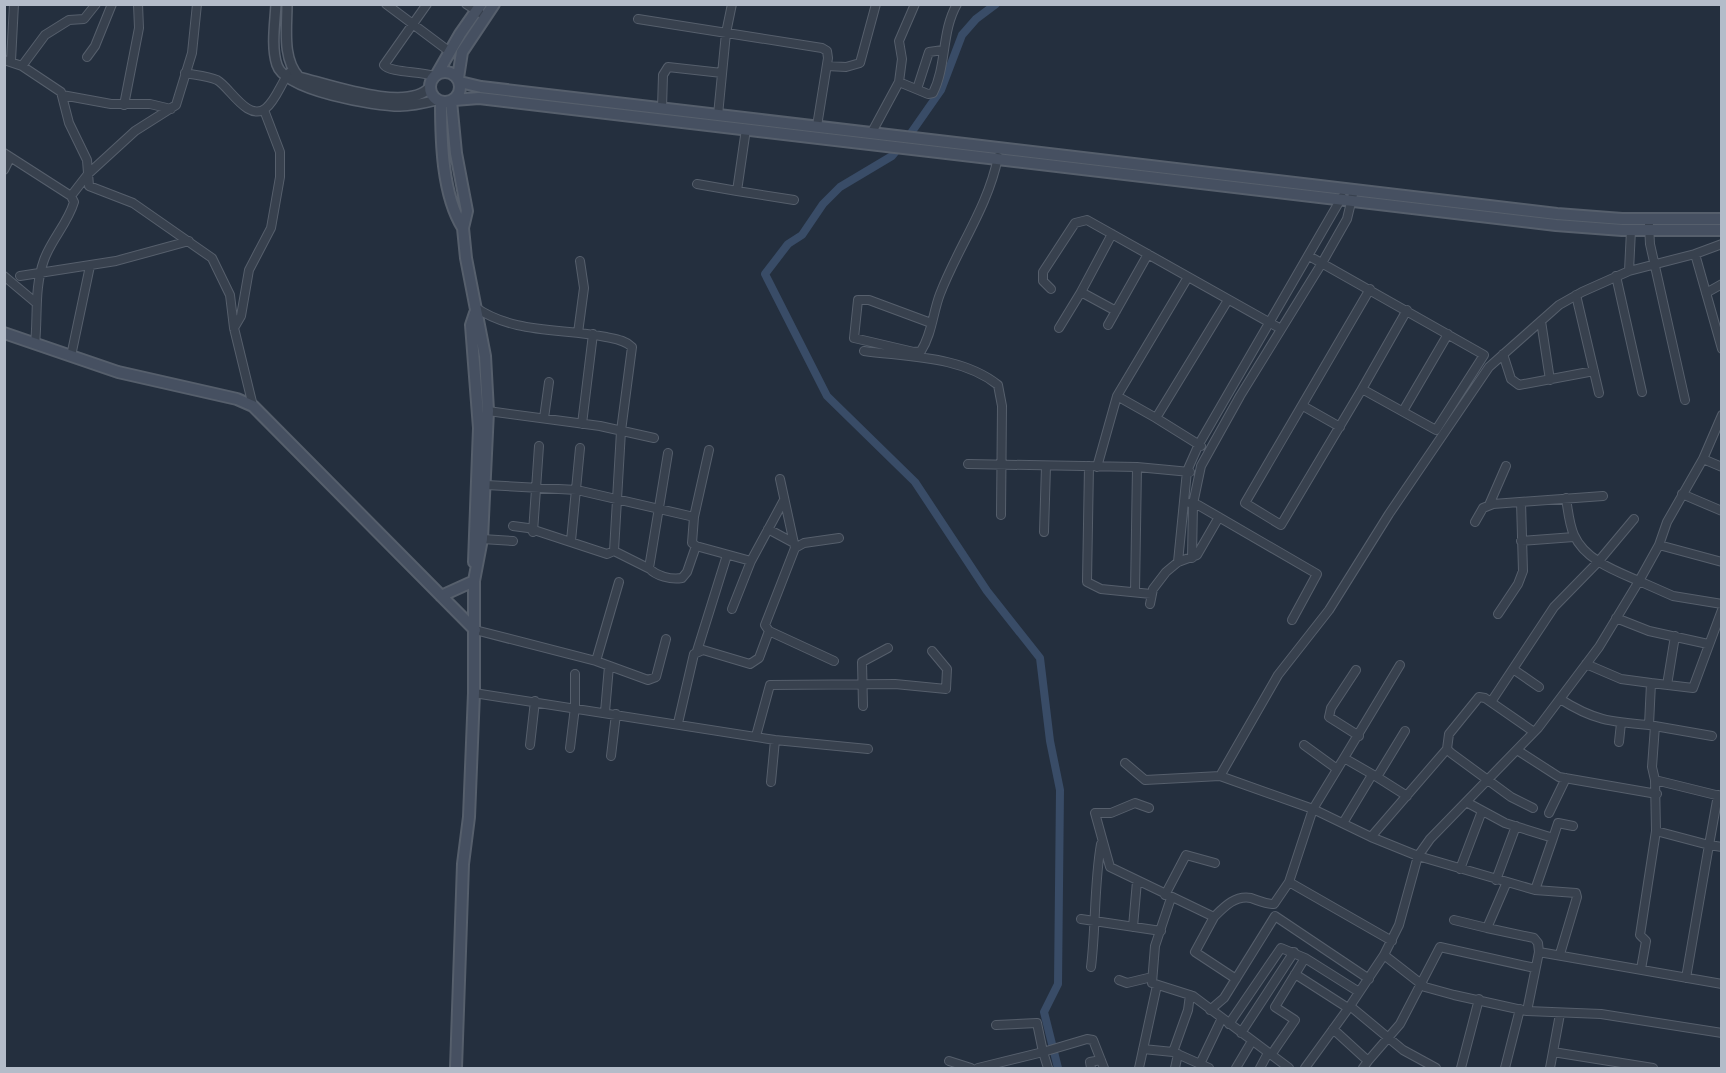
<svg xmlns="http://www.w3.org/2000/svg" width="1726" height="1073" font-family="Montserrat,sans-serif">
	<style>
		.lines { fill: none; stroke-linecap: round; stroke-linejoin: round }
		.canal { stroke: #394c67; stroke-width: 8 }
		.minor-casing { stroke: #565f6c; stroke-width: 10 }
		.tertiary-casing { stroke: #565f6c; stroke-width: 12 }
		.secondary-casing { stroke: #565f6c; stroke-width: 14 }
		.minor { stroke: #38414e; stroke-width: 8 }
		.tertiary { stroke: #38414e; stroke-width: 9 }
		.secondary { stroke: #465061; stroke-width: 10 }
	</style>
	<rect width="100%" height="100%" fill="#242f3e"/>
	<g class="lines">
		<!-- canal -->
		<path class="canal" d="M911,133L941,90L962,35L976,19L996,4
			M897,150L892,156L840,187L823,204L802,235L788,244L765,274L827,396L915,482L987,591L1040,658L1050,741L1060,790L1058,984L1044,1012L1058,1068"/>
		<defs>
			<path id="minor" d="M386,4L450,52
				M427,4L384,65C390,73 421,71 434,76
				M466,4L480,13
				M638,19L822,48L827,51L828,58L817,126
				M87,57L95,46L112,4
				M4,60L22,66L61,92L69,123L87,160L89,186L133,203L212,258L230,295L234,328L253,406
				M11,61L14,4
				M22,66L45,35L69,20L84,19L96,4
				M827,66L846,67L860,63L876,4
				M185,73C195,75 208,76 217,80C229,86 248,123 266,108C276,100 281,83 289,73
				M899,82L928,94L933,93C947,65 941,32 957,4
				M917,89L929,52L943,50
				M62,95L111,104H150L171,109
				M124,105L139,28L138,4
				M662,108L663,75L668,67L722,73
				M718,115L726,33L732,4
				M746,129L737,191L794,200
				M872,132L899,82L902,59L899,41L915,4
				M4,153L71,196L74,202C68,223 51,240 44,260C34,288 38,316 35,344
				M4,170L10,158
				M697,184L737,191
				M71,196L88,174L135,131L176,105L192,53L197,4
				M1649,225L1650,244L1685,400
				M1112,234L1081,292L1116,311
				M1695,254L1722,244
				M1309,256L1484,355L1436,430L1362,389L1407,310
				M1629,271L1695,254L1722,349
				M4,276L35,302
				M20,276L116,261L189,241
				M1616,276L1642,392
				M1051,289L1043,281V272L1075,223L1087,220L1281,329
				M1706,293L1722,284
				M1576,295L1599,393
				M475,307C513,334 562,328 606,337C615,339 625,340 632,347L621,431L614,551
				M1541,321L1550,380
				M931,323L869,300H858L854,338L914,352L921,351C932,334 933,312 940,294C958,247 988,207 998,157
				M1108,325L1148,254
				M234,328L241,316L249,270L271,228L280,177V152L264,110
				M1059,328L1081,292
				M578,333L584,288L580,261
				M864,351C908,357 962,356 998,385L1002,406L1001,515
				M1503,354L1511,379L1519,385L1594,371
				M71,356L90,266
				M1362,389L1281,525L1245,503L1370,289
				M1117,396L1188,277
				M1303,406L1340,427
				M488,411L600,426L654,438
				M1403,411L1448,334
				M544,418L549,382
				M582,424L593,334
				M1201,446L1156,418L1228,300
				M668,453L649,568C656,576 671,580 682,578L687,572L696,546
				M1703,459L1722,415
				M968,464L1137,467L1190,472
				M1089,466L1087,582L1101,589L1151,594
				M1097,467L1117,396L1156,418
				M1722,467L1703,459L1667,522L1659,545L1639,581L1673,596L1722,604
				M780,479L795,548
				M486,485L577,490L694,517L692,543L696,546L751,561L732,609
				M1682,494L1722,511
				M1190,503L1198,505L1317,574L1292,620
				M1489,505L1506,466
				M694,517L709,450
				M1475,522L1483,508L1493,504L1603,496
				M513,526L528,528L607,554L614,551L650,569
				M768,529L794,543
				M533,532L539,446
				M1044,532L1046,466
				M482,539L513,541
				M571,541L580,448
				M1521,541L1574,537
				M1659,545L1722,562
				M1192,558L1193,504L1201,466L1240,396L1322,263L1347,219L1354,190
				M751,561L784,500
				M1178,562L1187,471L1199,444L1342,197
				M1135,592L1137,467
				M1150,604L1153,589L1166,572L1178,562L1197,555L1219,517
				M1498,614L1518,584L1523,571L1521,502
				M1616,618L1649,631L1708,644
				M475,630L596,661L648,680L656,677L666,639
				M697,651L727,555
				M596,661L619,582
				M834,661L769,631L765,625L795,548L804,543L839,538
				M1586,664L1621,679L1651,683
				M1513,669L1539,687
				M1356,670L1331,708L1329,717L1359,736
				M1667,685L1675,636
				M474,693L775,740L868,749
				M1560,699C1593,720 1610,722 1649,725
				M1491,702L1554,607L1598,562L1634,519
				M863,706L862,662L888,648
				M605,712L609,666
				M678,723L694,654L703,650L750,664L759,658L769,631
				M1405,731L1377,777L1407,796
				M756,736L770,685L895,684L946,689L947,669L932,651
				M1712,736L1649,725L1651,683L1693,688L1722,610
				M1619,742L1621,723
				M530,745L535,701
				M1304,745L1337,769
				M570,748L575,707V674
				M1517,750L1559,777L1657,794
				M611,756L616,714
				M1344,758L1313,809L1371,837
				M1125,763L1145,780L1220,776L1313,809L1289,882L1274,904C1265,904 1260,901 1251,898C1235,895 1224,907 1214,917
				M1220,776L1278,675L1329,610L1389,514L1489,367L1559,305L1582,292L1629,271L1631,230
				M1377,777L1344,758L1400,665
				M1655,780L1652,767L1655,726
				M771,782L775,740
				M1468,803L1505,823L1553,838L1535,890L1418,856L1430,839L1538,728L1599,647L1639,581C1616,571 1585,560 1574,535C1569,524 1568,510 1566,498
				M1149,808L1135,803L1111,813H1095L1110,867L1214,917L1195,952L1236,979
				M1533,808L1511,797L1451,753L1447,749L1449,734L1479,697L1485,698L1534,732
				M1549,813L1566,778
				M1343,823L1372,775
				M1656,831L1655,780L1720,796
				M1553,838L1558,823L1573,826
				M1460,869L1482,811
				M1496,880L1516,826
				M1289,882L1392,941
				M1506,884L1487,928L1534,938L1538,943L1539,952
				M1535,890L1576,893L1577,897L1560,954
				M1165,895L1186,855L1215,863
				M1171,898L1155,946L1152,983L1193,996L1289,1068
				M1081,919L1161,931
				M1454,920L1487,928
				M1133,927L1137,881
				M1384,955L1399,925L1418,856L1371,837L1447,749
				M1091,967C1096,926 1094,884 1101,844
				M1641,969L1646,941L1640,935L1656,831L1709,845L1718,795
				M1295,974L1348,1008
				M1686,978L1709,845L1722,847
				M1119,980L1127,983L1152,977
				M1210,1010L1224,998L1275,916L1369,979
				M1527,1011L1539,952L1722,984
				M1229,1024L1281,948L1305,958L1359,992
				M996,1025L1037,1023L1043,1052L1087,1039L1093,1040L1104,1068
				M1333,1029L1368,1061L1400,1024L1440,947L1535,968
				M1241,1033L1294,952
				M1143,1049L1173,1052L1209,1068
				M1173,1052L1188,1010L1190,995
				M1553,1052L1653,1068
				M1271,1055L1295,1020L1275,1007L1305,958
				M949,1061L971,1068
				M1200,1064L1222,1018
				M978,1068L1043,1052L1048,1068
				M1091,1068L1090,1062L1101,1060
				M1139,1068L1157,985
				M1175,1068L1178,1054
				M1236,1068L1252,1041
				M1260,1068L1268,1053
				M1305,1068L1350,1006
				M1363,1068L1368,1061
				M1436,1068L1403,1050L1350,1006L1384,955L1425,987L1454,995L1527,1011L1601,1014L1722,1033
				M1461,1068L1479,999
				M1505,1068L1520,1009
				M1550,1068L1560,1014"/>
			<path id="tertiary" d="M276,4C275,23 271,47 277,65C285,91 375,106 400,106C413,106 425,103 437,100
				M287,4C287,28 282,59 299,77C328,84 408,113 430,87"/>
			<path id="secondary" d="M430 87a15 15 0 1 1 30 0a15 15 0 1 1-30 0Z
				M437,74L460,34L481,4
				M458,78L462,52L494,4
				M460,82L481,87L1557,214L1622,219H1722
				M454,100L479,98L1556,225L1622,230H1722
				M451,101L456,153L467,211L463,228L466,258L485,356L488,411L482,539L474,581V693L469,817L463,864L456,1068
				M441,102C441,140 442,195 463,228
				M4,333L118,372L237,399L253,406L475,630
				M474,562L479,428L471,325L475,313
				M441,596L474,581"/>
		</defs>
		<!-- minor casing -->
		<use href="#minor" class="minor-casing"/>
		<!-- tertiary casing -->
		<use href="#tertiary" class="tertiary-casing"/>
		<!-- secondary casing -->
		<use href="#secondary" class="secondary-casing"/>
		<!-- minor -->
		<use href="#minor" class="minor"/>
		<!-- tertiary -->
		<use href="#tertiary" class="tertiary"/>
		<!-- secondary -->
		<use href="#secondary" class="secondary"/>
	</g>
	<!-- border -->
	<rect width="1726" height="1073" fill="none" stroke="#b4bcc9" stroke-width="12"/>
</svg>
